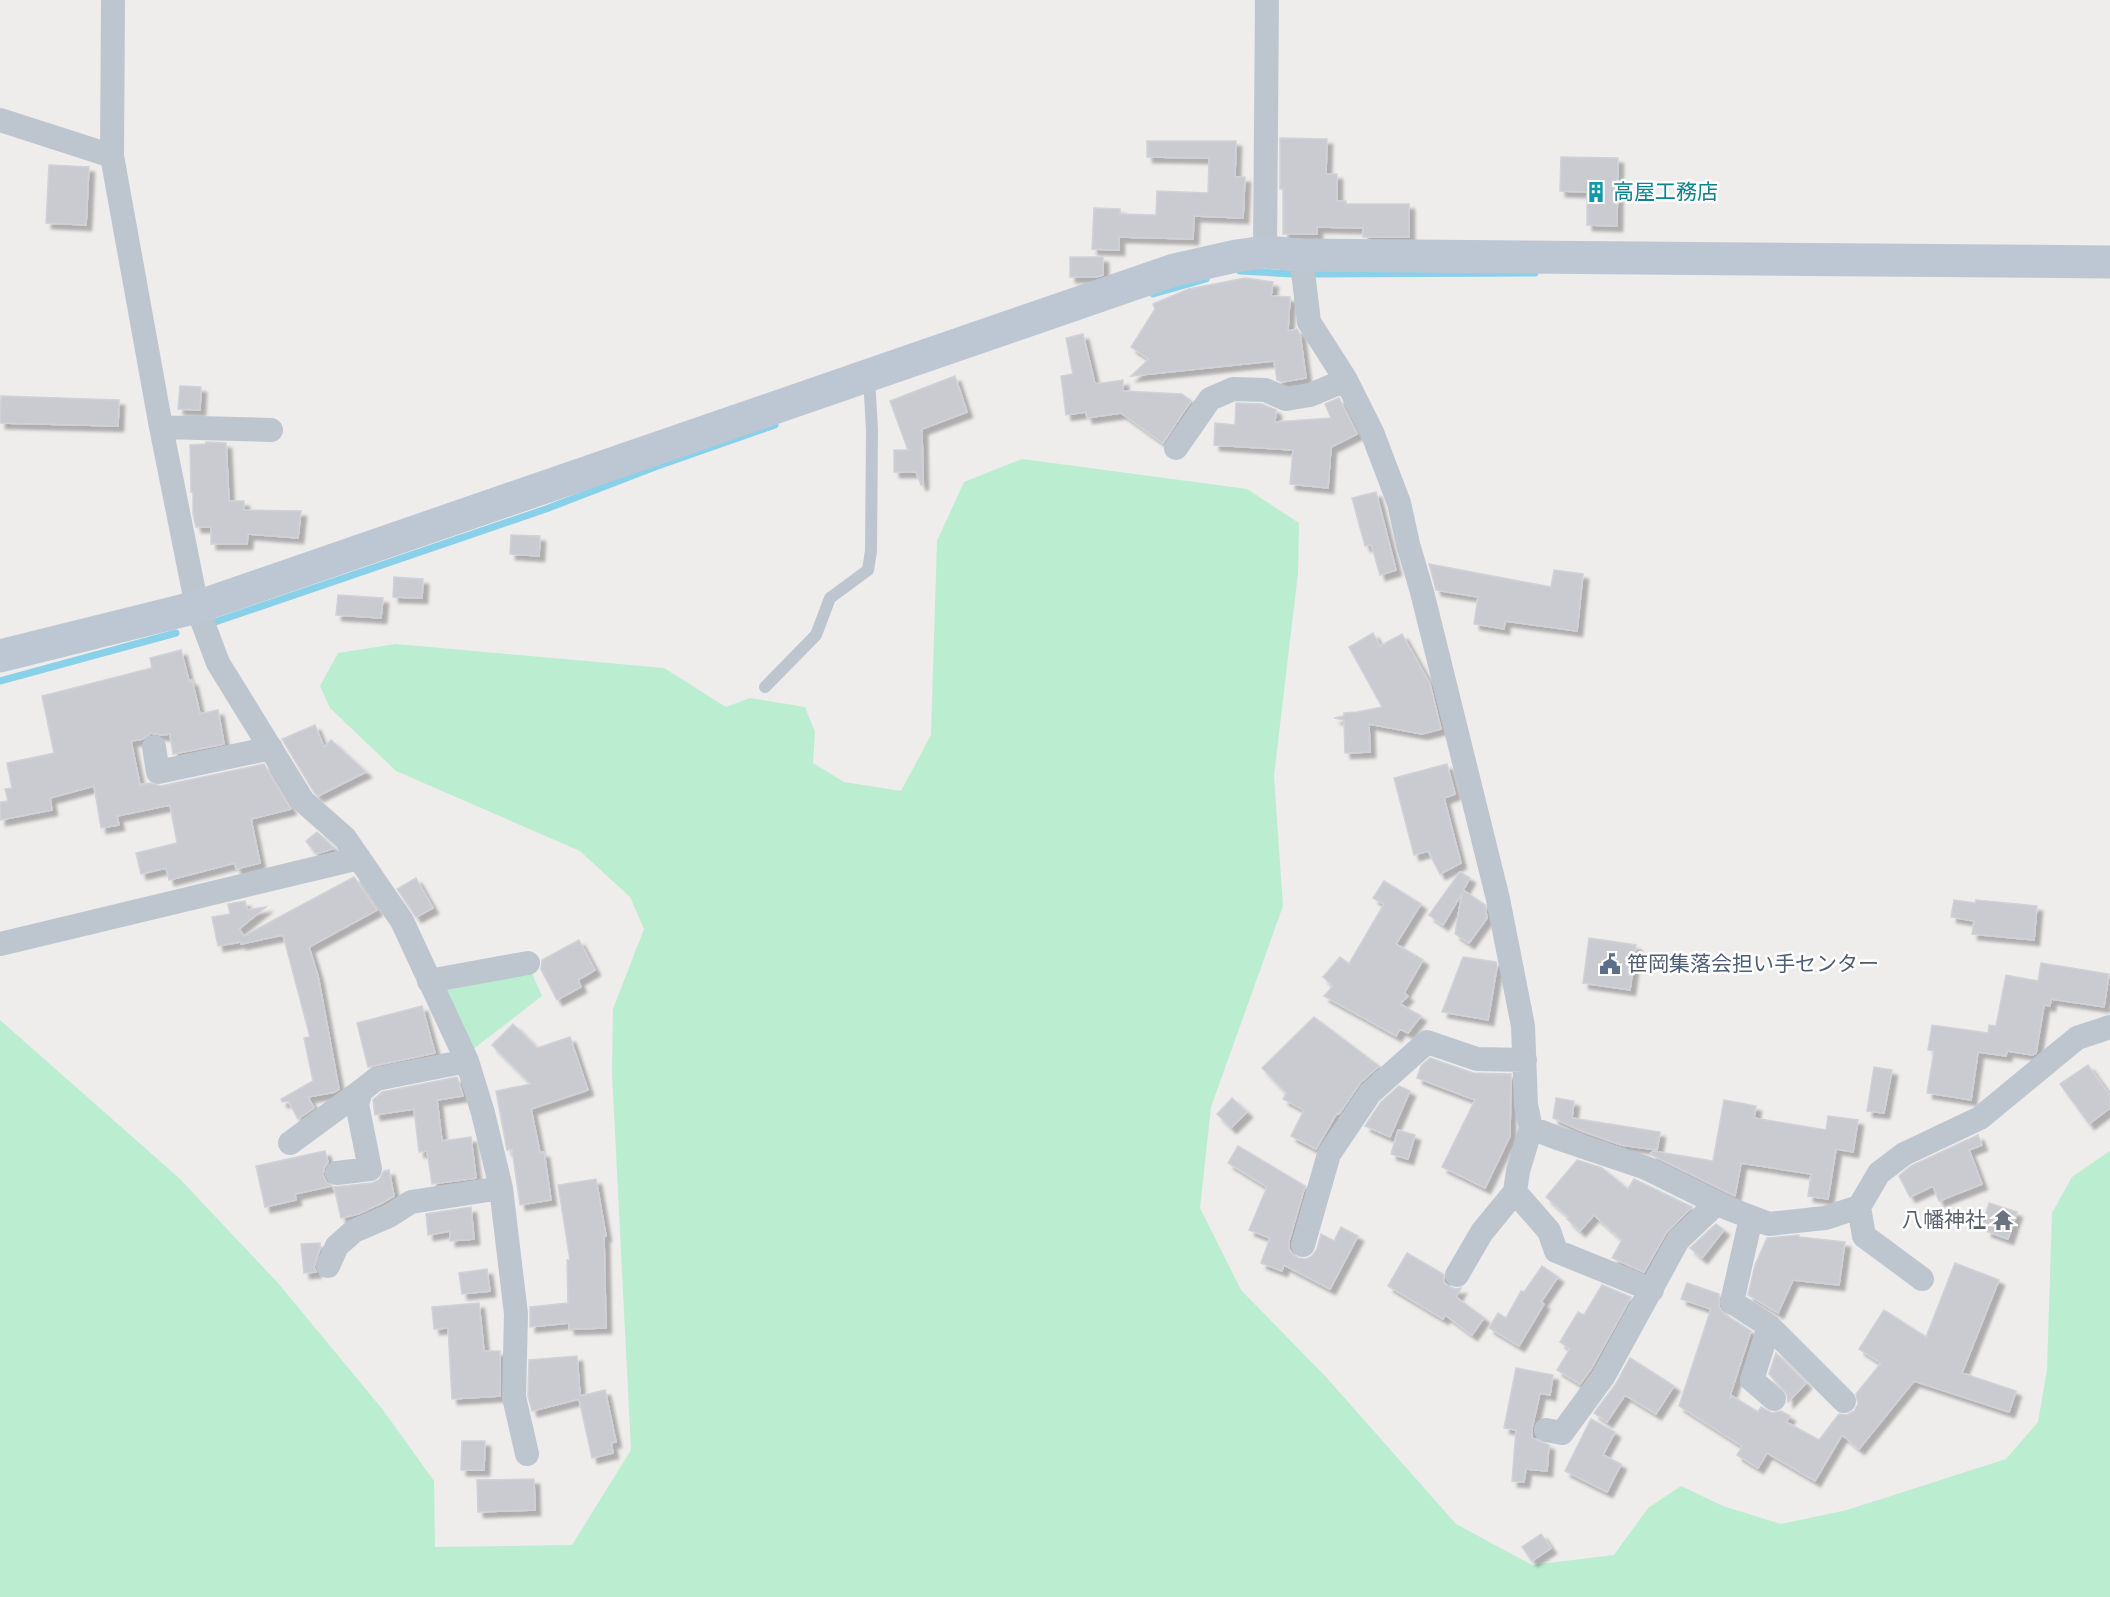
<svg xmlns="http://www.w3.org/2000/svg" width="2110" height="1597" font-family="'Source Sans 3','Noto Sans JP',sans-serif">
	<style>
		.green { fill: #bbedd0 }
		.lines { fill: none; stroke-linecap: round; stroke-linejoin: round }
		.stream { stroke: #89d0e9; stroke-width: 7 }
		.building { fill: #c9cbd1; stroke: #d0d2d8; stroke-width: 1.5; filter: url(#shadow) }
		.lane { stroke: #bdc6cf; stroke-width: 12 }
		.street { stroke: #bdc6cf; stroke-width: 24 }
		.secondary { stroke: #bdc7d3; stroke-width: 33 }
		.labels { text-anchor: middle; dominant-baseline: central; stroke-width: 5; stroke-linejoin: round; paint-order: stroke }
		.culture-label { font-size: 21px; fill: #0d838f; stroke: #fff; text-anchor: start }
		.service-label { font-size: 21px; fill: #4e5e75; stroke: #fff; text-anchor: start }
		.worship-label { font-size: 21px; fill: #5b616d; stroke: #fff; text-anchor: end }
	</style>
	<defs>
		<filter id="shadow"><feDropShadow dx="5.5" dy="5.5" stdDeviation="1.5" flood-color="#0004"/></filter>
	</defs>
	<rect width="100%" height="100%" fill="#efecec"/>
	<!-- green -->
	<path class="green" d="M1022,459L1247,489L1299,523L1298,573L1274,776L1283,906L1211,1107L1200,1208L1241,1290L1326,1377L1456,1524L1532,1565L1614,1555L1648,1508L1681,1486L1723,1506L1781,1524L1847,1510L2006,1459L2038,1422L2047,1370L2052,1213L2072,1177L2110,1151V1597H0V1020L179,1178L278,1283L383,1410L434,1481L435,1547L572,1545L631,1450L612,1073L613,1009L644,929L630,897L580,851L396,771L330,708L320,686L338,653L396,644L664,668L726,707L750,698L805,707L815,732L813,763L844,782L901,791L931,735L937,541L964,482Z
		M531,971L542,996L472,1050L439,990Z"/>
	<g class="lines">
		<!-- stream -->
		<path class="stream" d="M1240,271L1292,274
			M1312,274L1535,273
			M1153,294L1206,279
			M215,622L546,509L655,467L775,425
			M0,681L176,633"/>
	</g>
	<!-- building -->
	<path class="building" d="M1280,138L1327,139L1326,174H1337V201H1346V204H1409V237H1363V228L1317,227V234H1283V189H1280Z
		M1147,141H1236L1235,177H1245L1243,218L1194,216L1193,239L1119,237V250L1092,249L1094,208L1120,209V214L1156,215L1157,191L1208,193L1209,158L1147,157Z
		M1561,157L1618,158L1617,226L1587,225V192L1560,191Z
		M49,165L89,167L86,225L46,223Z
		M1070,257H1103V275L1096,277H1070Z
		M1245,278L1273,282L1271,296L1290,297L1288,331L1297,329L1300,334L1306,378L1282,382L1277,380L1274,361L1131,376L1149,359L1131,347L1155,309L1153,304L1189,289Z
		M1083,334L1095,384L1123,380V391L1182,394L1191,401L1163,443L1121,413L1087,418L1086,412L1066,415L1061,376L1073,374L1066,338Z
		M955,376L967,412L922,429L923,484L921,485L916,472H894V450H908L890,401Z
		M180,386L201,387L200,410L178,409Z
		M1,396L119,400L118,426L0,423Z
		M1339,398L1357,434L1331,447L1328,488L1290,484L1293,450L1214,445L1215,423L1235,425L1236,403L1262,404L1276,410L1275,422L1331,418L1325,404Z
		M206,442L226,443L229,501H244V510L301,511L298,538L248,534L247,544H211V527H196L193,514V492H191L190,445L206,444Z
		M1376,492L1396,570L1380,575L1371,544L1365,546L1352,498Z
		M511,535L540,536L539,556L510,554Z
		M1429,564L1551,587L1554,570L1583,574L1577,631L1505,621L1504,629L1474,624L1478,597L1436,590Z
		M394,577L423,579L422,598L393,597Z
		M338,595L383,598L381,618L336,615Z
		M1373,633L1380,646L1402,634L1430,684L1441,729L1422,734L1369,724L1370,752L1345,753L1344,720L1334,718L1344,716V713L1357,712L1382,707L1349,647Z
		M181,650L189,681L192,680L200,714L218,710L224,744L173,754L170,734L162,735L151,733L143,739L131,741L140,785L150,783L161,786L264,764L291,809L251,819L260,863L236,869L235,863L169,880L166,868L141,874L136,853L177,843L170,805L117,816L119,825L101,828L94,786L50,798L52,810L0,820V802L8,801L5,789L12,788L7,763L54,753L42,696L152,668L150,658Z
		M315,725L324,747L331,740L366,772L318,796L314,792L282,739Z
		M1447,764L1455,794L1444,798L1461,863L1440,874L1428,851L1414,855L1394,778Z
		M317,832L334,848H335L316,854L306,841Z
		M1460,872L1470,878L1463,890L1485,905L1487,918L1469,943L1455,934L1462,893L1443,925L1429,915Z
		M354,877L377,910L309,947L318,976L339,1089L335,1092L308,1097L314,1108L298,1119L288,1101L282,1102L281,1099L313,1081L304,1038L310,1037L283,935L241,944V942L218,946L212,917L230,914L228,904L245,901L247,910L266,907L239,929L244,936Z
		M416,878L433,908L416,917L397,889Z
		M1384,881L1421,904L1396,944L1423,960L1404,993L1408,996L1400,1004L1421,1016L1408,1033L1400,1029L1396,1036L1324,996L1333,986L1323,977L1340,957L1349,964L1384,904L1373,898Z
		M1954,900L1975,903L1976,900L2037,906L2034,940L1972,934L1974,921L1951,917Z
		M1589,938L1636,945L1630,990L1583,983Z
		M579,940L595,970L578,980L581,987L557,1000L541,969L542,960Z
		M1463,957L1496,962L1497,967L1488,1020L1442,1012Z
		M2041,963L2109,974L2104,1007L2051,999L2050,1006L2044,1005L2036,1053L2033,1055L2007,1051L2006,1056L1978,1052L1971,1100L1927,1093L1934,1051L1928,1050L1932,1025L1988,1033L1989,1025L1996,1026L2006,975L2038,981Z
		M422,1006L435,1053L368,1067L357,1023Z
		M1314,1017L1379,1066L1360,1083L1339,1114L1337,1113L1316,1149L1291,1136L1304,1110L1283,1099L1286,1093L1262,1068Z
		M513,1024L537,1048L570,1037L588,1090L531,1109L540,1153L544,1152L551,1200L520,1205L512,1149L507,1150L496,1091L531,1084L492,1045Z
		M1430,1058L1473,1073L1511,1074L1510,1136L1485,1188L1442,1167L1475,1100L1417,1078L1421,1066Z
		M2088,1065L2110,1096V1108L2089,1124L2060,1084Z
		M1874,1067L1892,1070L1884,1113L1867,1111Z
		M457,1077L463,1096L437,1100L442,1141L471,1137L476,1178L432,1184L427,1151L419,1152L414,1109L375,1115L373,1100L382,1092Z
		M1399,1086L1410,1091L1390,1137L1365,1126L1381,1102Z
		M1232,1098L1247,1112L1231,1128L1217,1114Z
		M1556,1098L1574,1101L1572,1118L1660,1132L1657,1150L1621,1145L1582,1131L1553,1118Z
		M1724,1100L1756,1106L1754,1118L1826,1130L1828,1116L1858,1120L1853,1152L1836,1149L1828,1199L1808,1196L1811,1174L1741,1163L1735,1196L1650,1154L1653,1151L1713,1161Z
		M1398,1130L1415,1135L1408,1159L1391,1154Z
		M1978,1135L1982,1145L1969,1150L1982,1184L1939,1201L1933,1186L1910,1197L1899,1176L1911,1166Z
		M1238,1146L1305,1186L1289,1241V1249L1293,1255L1299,1258L1306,1259L1312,1256L1317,1249L1321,1234L1334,1241L1341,1227L1358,1236L1330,1289L1284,1265L1282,1271L1261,1263L1270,1238L1249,1230L1267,1187L1228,1163Z
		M325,1151L328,1162L324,1168L323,1175L326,1182L331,1186L295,1194L296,1200L265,1207L256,1166Z
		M1577,1160L1602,1168L1628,1189L1634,1179L1692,1207L1666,1233L1644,1272L1612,1258L1622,1240L1594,1215L1580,1231L1567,1219L1569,1217L1546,1197Z
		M389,1170L394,1196L382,1203L358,1214L341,1218L334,1187L372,1183L379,1180L384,1171Z
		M596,1179L606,1236H604L606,1328L569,1329V1323L530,1327V1307L568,1303L567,1260H570L558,1185Z
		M1989,1203L2017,1212L2008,1239L1986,1231L1988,1224L1983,1222Z
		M471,1207L474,1239L450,1241V1231L428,1235L426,1214Z
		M1716,1224L1724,1230L1702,1258L1690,1248Z
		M1799,1235V1237L1845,1242L1839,1285L1793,1280L1778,1313L1748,1295L1755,1265L1767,1238Z
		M320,1243V1249L314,1267L316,1272L304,1273L301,1244Z
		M1407,1253L1443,1274L1444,1282L1449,1287L1456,1289L1461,1288L1456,1297L1484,1318L1472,1335L1445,1315L1443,1319L1388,1286Z
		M1955,1263L1999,1280L1962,1373L2016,1391L2009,1412L1914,1381L1859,1449L1842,1435L1815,1481L1767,1453L1758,1468L1737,1455L1742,1446L1679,1406L1711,1309L1681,1299L1687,1283L1719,1294V1307L1724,1314L1751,1331L1729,1399L1732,1396L1758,1412L1761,1407L1772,1413L1781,1411L1790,1416L1786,1422L1819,1440L1839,1414L1847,1415L1854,1411L1858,1404L1856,1394L1881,1363L1859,1349L1884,1310L1926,1337Z
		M1542,1266L1558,1277L1541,1302L1544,1304L1519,1346L1489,1328L1498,1313L1506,1318L1521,1291L1524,1292Z
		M487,1269L490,1291L462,1294L459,1273Z
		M1602,1285L1631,1297L1591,1369L1580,1384L1557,1370L1570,1349L1560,1342L1578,1312L1584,1315Z
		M479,1303L484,1351H500V1396L452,1399L448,1328L434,1329L432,1307Z
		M1776,1353L1806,1383L1788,1402L1787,1394L1769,1374Z
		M577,1356L580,1396L605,1390L616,1442L611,1443L613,1453L592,1458L579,1399L532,1411L528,1396L529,1360Z
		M1630,1358L1674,1386L1656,1414L1625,1395L1607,1422L1594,1413L1615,1385Z
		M1516,1368L1553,1375L1550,1395L1540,1393L1532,1428V1438L1549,1445L1547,1471L1526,1469L1524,1482L1512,1481L1516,1430L1504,1428Z
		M1591,1419L1615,1432L1603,1455L1621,1464L1607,1492L1565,1471Z
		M462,1441H485L484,1470H461Z
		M534,1479L535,1510L478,1512L477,1480Z
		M1541,1534L1551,1548L1532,1561L1522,1547Z"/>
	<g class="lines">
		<!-- lane -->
		<path class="lane" d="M765,687L816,635L830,598L868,570L871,551L872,430L869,378"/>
		<!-- street -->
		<path class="street" d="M113,0L112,156L161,427L197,607L218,663L303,801L345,838L402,921L467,1061L483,1113L501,1188L516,1314L514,1397L527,1454
			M0,120L112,156
			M1265,252L1267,0
			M1301,255L1309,322L1346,380L1372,432L1399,503L1408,544L1422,592L1498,899L1523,1026L1526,1105L1531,1128L1560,1139L1646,1168L1727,1208L1769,1224L1825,1218L1859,1207L1879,1173L1904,1154L1980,1118L2077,1038L2110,1027
			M161,427L271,430
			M1176,448L1210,399L1233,389L1265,390L1286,399L1310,395L1346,380
			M154,747L158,772L271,748
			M0,944L359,858
			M429,981L528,963
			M290,1143L361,1091
			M337,1173L370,1169L357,1104L361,1091L376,1079L467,1061
			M1515,1192L1549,1231L1556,1251L1652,1290
			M1859,1207L1864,1236L1922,1279
			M1751,1218L1732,1302L1769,1326L1752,1380L1774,1399
			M1303,1245L1329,1154L1370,1093L1427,1042L1477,1059L1525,1060
			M328,1266L337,1246L354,1231L389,1216L411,1202L501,1188
			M1457,1275L1482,1232L1515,1192L1518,1171L1531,1128
			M1769,1326L1844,1401
			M1546,1430L1562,1433L1603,1377L1678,1240L1717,1203"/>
		<!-- secondary -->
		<path class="secondary" d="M0,656L197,607L1174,270L1236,256L1265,252L1301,255L2110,262"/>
	</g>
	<!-- icons -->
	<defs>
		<symbol id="building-bare" viewBox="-9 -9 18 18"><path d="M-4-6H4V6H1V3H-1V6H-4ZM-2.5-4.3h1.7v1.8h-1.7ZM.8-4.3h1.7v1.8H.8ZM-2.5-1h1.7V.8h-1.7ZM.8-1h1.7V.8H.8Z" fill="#0f9aa8" stroke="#fff" stroke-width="2.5" paint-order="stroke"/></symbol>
		<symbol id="civic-bare" viewBox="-9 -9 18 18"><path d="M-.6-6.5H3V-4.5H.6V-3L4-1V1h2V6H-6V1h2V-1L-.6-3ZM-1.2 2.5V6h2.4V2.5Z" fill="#5c6f8a" stroke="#fff" stroke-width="2.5" paint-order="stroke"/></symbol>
		<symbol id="temple-bare" viewBox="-9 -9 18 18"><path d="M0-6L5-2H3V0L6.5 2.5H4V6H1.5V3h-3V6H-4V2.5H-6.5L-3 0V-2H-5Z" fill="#6b7280" stroke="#fff" stroke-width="2.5" paint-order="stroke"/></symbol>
	</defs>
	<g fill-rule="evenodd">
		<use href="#building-bare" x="1581" y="177" width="30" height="30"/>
		<use href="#civic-bare" x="1595" y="949" width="30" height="30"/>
		<use href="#temple-bare" x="1988" y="1205" width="30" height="30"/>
	</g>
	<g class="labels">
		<!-- culture labels -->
		<g class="culture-label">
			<text x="1613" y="192">高屋工務店</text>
		</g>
		<!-- service labels -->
		<g class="service-label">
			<text x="1627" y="964">笹岡集落会担い手センター</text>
		</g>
		<!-- worship labels -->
		<g class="worship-label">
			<text x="1986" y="1220">八幡神社</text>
		</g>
	</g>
</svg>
